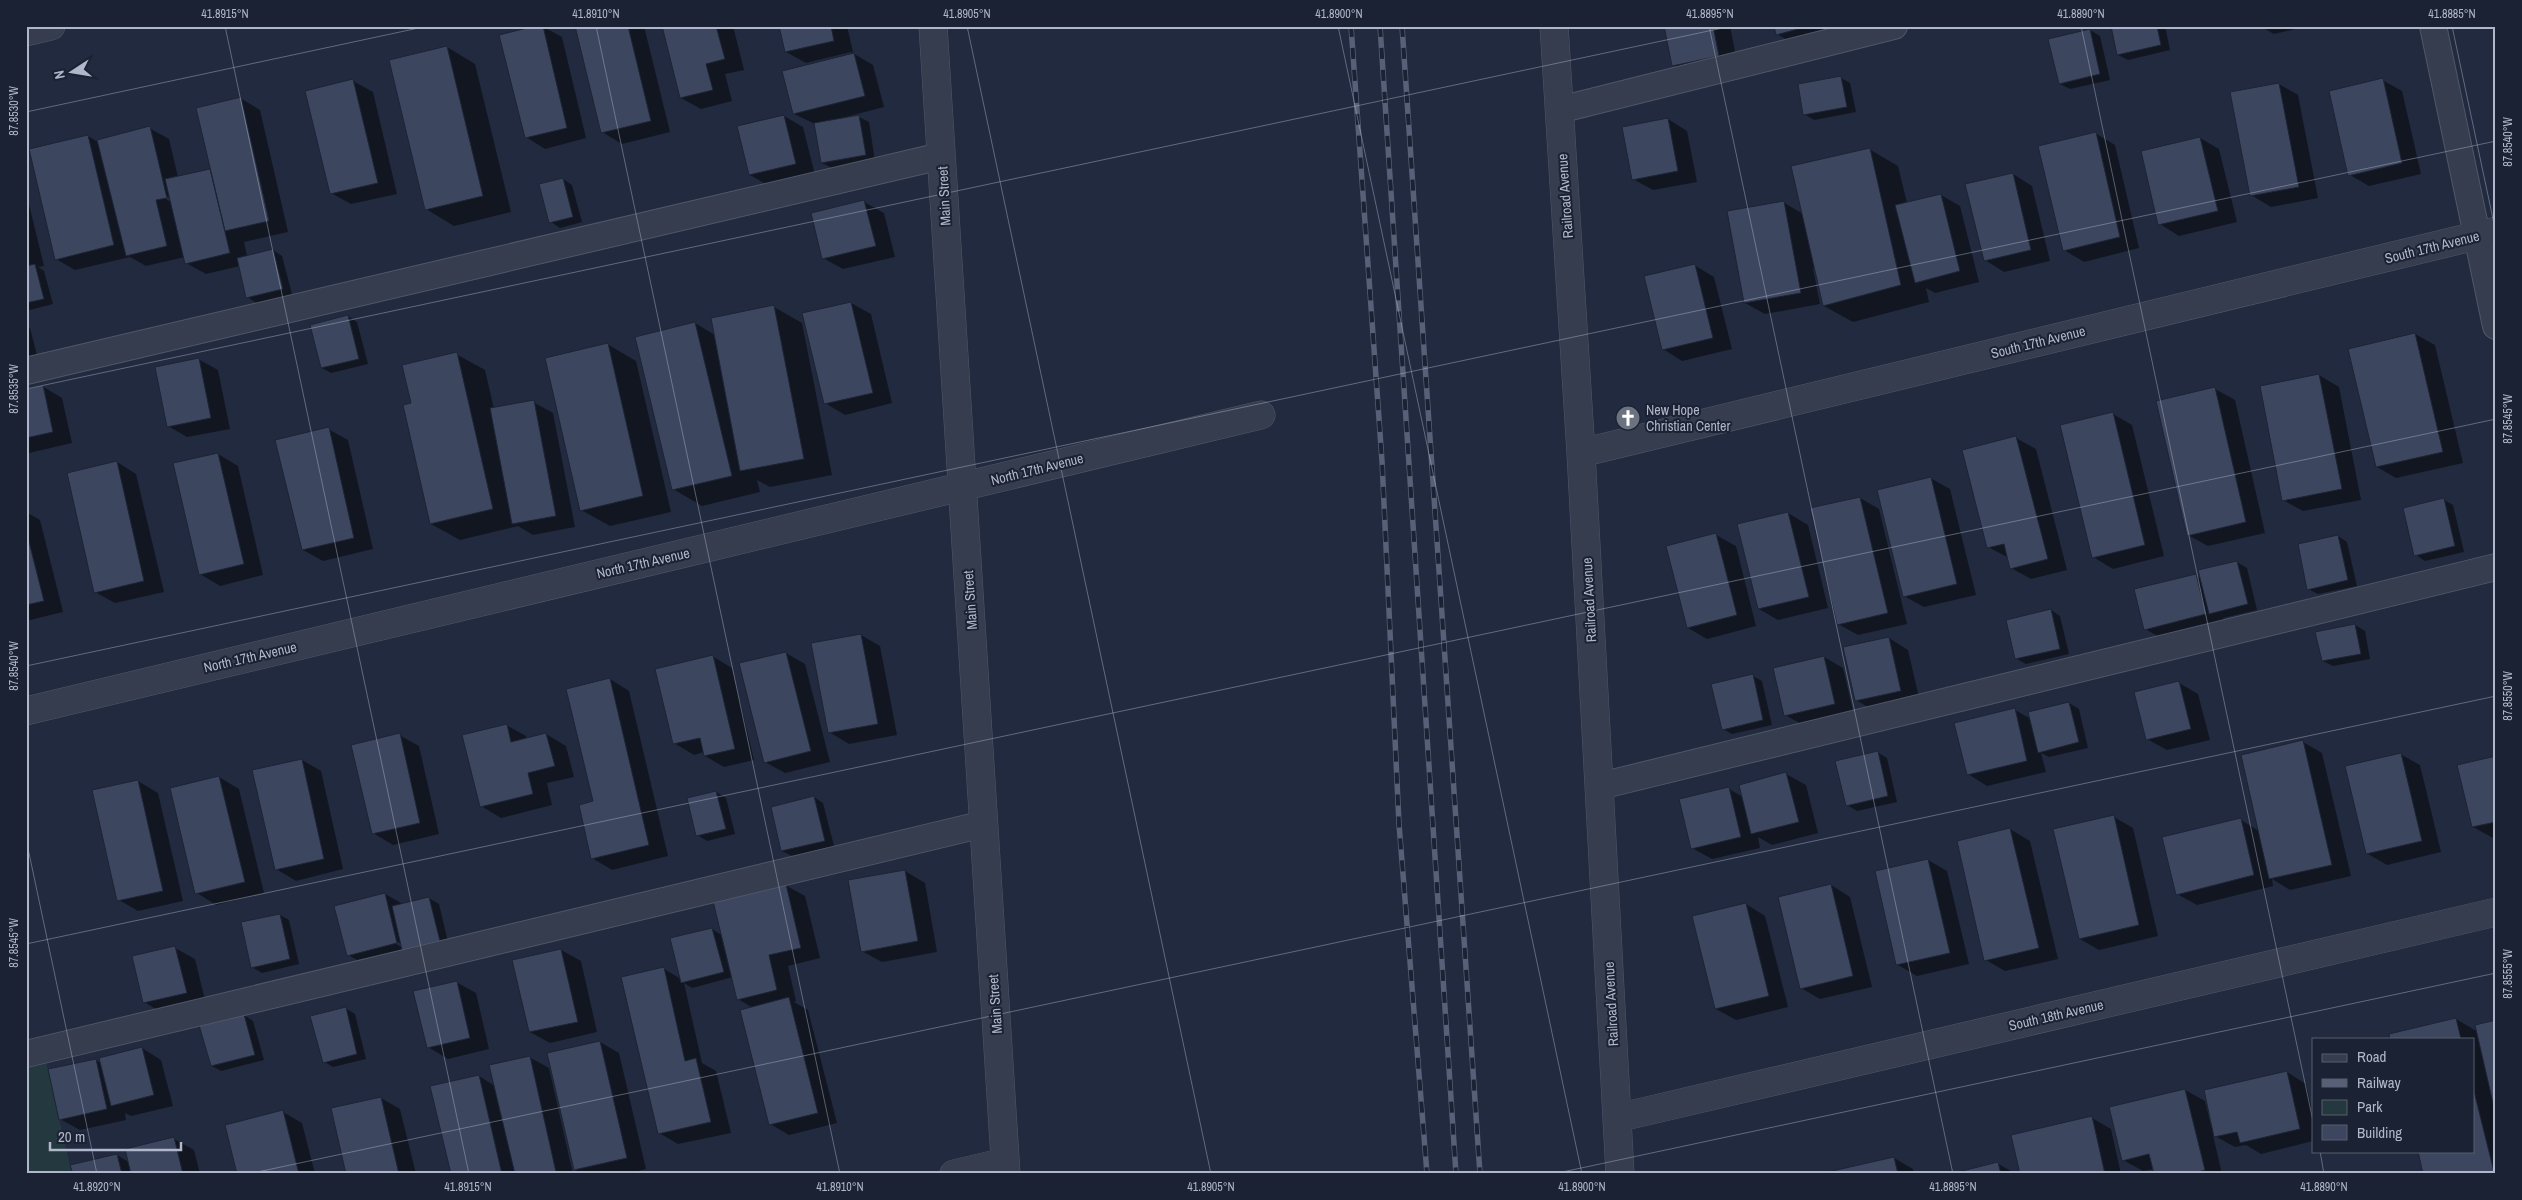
<svg xmlns="http://www.w3.org/2000/svg" width="2522" height="1200" font-family="'Archivo Narrow',sans-serif">
	<style>
		.green { fill: #23393f }
		.shadow { fill: #0007; fill-rule: evenodd }
		.building { fill: #3d465f; stroke: #1c2435 }
		.lines { fill: none; stroke-linecap: round; stroke-linejoin: round }
		.service-casing { stroke: #505769; stroke-width: 28 }
		.minor-casing { stroke: #505769; stroke-width: 29 }
		.service { stroke: #353d4e; stroke-width: 26 }
		.minor { stroke: #353d4e; stroke-width: 28 }
		.rail-casing { stroke: #576076; stroke-width: 5.5 }
		.rail { stroke: #1a2233; stroke-width: 4; stroke-dasharray: 11; stroke-linecap: butt }
		.ticks { fill: none; stroke: #b1b7ca; stroke-width: 1; stroke-opacity: 0.45 }
		.labels { text-anchor: middle; dominant-baseline: central; stroke-width: 4; stroke-linejoin: round; paint-order: stroke }
		.street-label { font-size: 14px; fill: #b1b7ca; stroke: #1a2233 }
		.poi-label { font-size: 14px; fill: #b1b7ca; stroke: #1a2233; text-anchor: start }
		.neatline { fill: none; stroke: #b1b7ca; stroke-width: 2 }
		.ticks-label { font-size: 12px; text-anchor: middle; fill: #b1b7ca }
	</style>
	<rect width="100%" height="100%" fill="#212a3e"/>
	<!-- green -->
	<path class="green" d="M46,1062L72,1174H26V1067Z"/>
	<!-- shadow -->
	<path class="shadow" d="M542,26L562,37L586,138L545,149L526,137Z
		M577,26H644L670,132L622,144L602,132Z
		M664,26H733L744,70L725,74L732,101L701,109L681,98Z
		M780,26H847L853,52H851L873,65L884,107L846,117V119L859,117L869,122L875,161L832,168L822,163L815,124L794,114L851,55V52L806,63L786,52Z
		M1665,26H1730L1738,67L1693,77L1673,65Z
		M1775,26H1823L1824,30L1787,40L1777,34Z
		M2112,26H2165L2170,50L2128,60L2118,55Z
		M2260,26H2308L2274,34Z
		M2090,30L2100,36L2110,80L2070,89L2060,84Z
		M447,47L475,64L511,212L454,226L426,209Z
		M1841,78L1850,83L1856,112L1814,120L1804,114Z
		M2382,80L2402,91L2421,174L2369,186L2350,175Z
		M353,81L373,92L397,194L351,204L331,193Z
		M2279,84L2298,95L2318,198L2271,207L2251,195Z
		M240,98L260,110L288,232L244,242L247,256L273,250L282,256L292,294L257,303L247,297L240,266L206,274L186,263L185,257L146,266L130,257L75,270L56,259L88,136L99,143L149,128L169,139L178,177L212,169ZM162,193L171,199V202L161,196Z
		M784,116L803,127L815,175L769,186L750,175Z
		M1668,119L1687,131L1697,182L1653,190L1633,179Z
		M2095,133L2115,145L2139,248L2084,262L2064,250Z
		M2200,138L2219,149L2237,222L2179,236L2160,224Z
		M1869,149L1898,166L1907,203L1941,195L1960,206L1979,282L1935,293L1926,288L1929,302L1853,322L1824,306L1815,267L1813,268L1820,304L1765,314L1745,303L1783,202L1803,214Z
		M2013,174L2032,186L2050,261L2004,272L1985,260Z
		M563,179L572,185L582,222L560,228L551,222Z
		M26,192L44,266L38,267L44,271L53,304L26,311Z
		M864,202L884,213L895,257L843,269L823,258Z
		M1694,265L1714,277L1732,349L1682,361L1663,349Z
		M851,303L871,314L892,403L845,415L825,403Z
		M774,307L802,323L832,475L770,487L757,480L760,492L702,506L673,489L695,323L715,335Z
		M348,316L357,322L368,364L331,373L322,368Z
		M26,325L30,328L39,363L26,366Z
		M2415,334L2435,345L2463,463L2396,478L2377,467Z
		M607,344L636,361L671,512L610,526L581,510Z
		M456,354L485,370L494,409L533,402L553,413L575,527L533,535L518,526L460,540L431,524L412,404Z
		M198,359L218,370L230,429L187,437L168,426Z
		M2319,375L2339,387L2361,500L2303,511L2283,500Z
		M42,386L62,398L72,443L29,453L26,452V390Z
		M2215,389L2235,400L2265,533L2208,546L2188,535Z
		M2113,414L2132,425L2164,556L2113,569L2093,557Z
		M328,429L348,440L373,549L323,561L303,550Z
		M2016,438L2036,449L2067,570L2031,579L2011,568L2009,558L1988,547Z
		M218,454L238,466L263,575L220,586L200,574Z
		M117,462L136,474L164,592L115,603L95,592Z
		M1930,478L1950,489L1976,595L1924,607L1904,596Z
		M1860,498L1879,509L1907,624L1858,635L1838,624Z
		M2444,500L2453,505L2464,552L2425,561L2416,555Z
		M26,512L40,520L63,612L26,621Z
		M1788,513L1808,525L1828,608L1778,620L1759,609Z
		M1716,535L1736,546L1756,626L1707,639L1688,628Z
		M2338,536L2347,542L2357,586L2318,594L2308,589Z
		M2237,562L2247,568L2257,610L2223,618L2225,625L2165,640L2145,629L2195,575L2202,579Z
		M2051,610L2060,616L2069,654L2026,664L2017,659Z
		M2355,625L2365,631L2370,659L2333,666L2323,661Z
		M861,635L880,646L897,735L849,744L829,732Z
		M1889,638L1908,650L1920,702L1876,712L1856,700Z
		M786,653L805,664L830,762L785,773L765,762Z
		M712,656L732,668L754,760L724,767L705,756L704,752L694,755L674,743Z
		M1824,657L1843,668L1854,715L1805,726L1785,715Z
		M1753,676L1762,681L1772,725L1732,734L1723,729Z
		M610,679L629,691L668,856L612,870L592,858L594,802Z
		M2179,683L2198,694L2210,740L2167,750L2147,739Z
		M2069,703L2079,709L2088,748L2049,757L2041,753L2046,772L1987,786L1968,774L2015,710L2031,719Z
		M506,725L526,736L527,740L546,734L566,746L574,777L547,783L552,805L501,818L481,806Z
		M399,735L419,746L439,834L393,845L373,833Z
		M2303,742L2322,753L2351,876L2290,890L2272,879L2273,886L2197,905L2177,894L2241,820L2259,831Z
		M1877,752L1887,758L1897,802L1857,811L1847,805Z
		M2400,754L2420,765L2441,852L2387,865L2368,854Z
		M2496,757V837L2493,838L2473,827Z
		M302,760L321,771L343,869L296,881L276,869Z
		M1786,774L1806,785L1818,833L1772,845L1758,837L1760,848L1712,859L1692,848L1729,789L1743,797Z
		M219,777L239,789L264,893L216,905L197,893Z
		M138,781L158,793L183,901L138,911L119,900L94,791Z
		M716,792L726,798L735,834L707,841L697,835Z
		M814,797L823,803L834,846L792,856L782,851Z
		M2114,817L2133,828L2158,936L2099,950L2080,939Z
		M2010,829L2030,841L2058,959L2005,971L1986,960Z
		M1928,860L1947,871L1969,964L1917,976L1898,965Z
		M905,871L925,883L937,952L882,962L862,951Z
		M785,885L805,896L820,958L788,966L796,1001L794,1002L808,1010L837,1123L789,1135L770,1124L753,1008L738,999L733,977L692,988L684,983L702,1063L716,1071L731,1133L678,1144L659,1133L664,969L681,979L712,929L723,936Z
		M1831,885L1850,897L1872,987L1820,999L1801,988Z
		M385,894L403,904L429,898L439,904L449,946L368,966L348,955ZM393,939L403,945V948L391,941Z
		M1746,904L1765,916L1788,1007L1736,1020L1716,1009Z
		M280,915L289,920L299,964L262,973L252,967Z
		M175,948L195,959L206,1004L164,1014L144,1002Z
		M561,950L581,961L597,1032L550,1043L530,1032Z
		M456,982L476,993L489,1049L448,1059L428,1047Z
		M345,1008L355,1014L366,1059L333,1067L324,1062Z
		M244,1015L253,1021L264,1060L221,1071L212,1066Z
		M2456,1019L2478,1032L2496,1021V1174H2425L2473,1151V1039H2391Z
		M600,1042L619,1053L646,1169L626,1174H582L575,1170Z
		M142,1048L161,1060L173,1106L131,1116L125,1113L126,1120L80,1130L60,1119L96,1060L101,1063Z
		M529,1057L549,1068L573,1174H452L479,1076L495,1086Z
		M2287,1072L2306,1084L2313,1114V1141L2261,1154L2246,1145L2235,1147L2213,1135L2222,1174H2155L2154,1169L2143,1171L2123,1160L2185,1090L2205,1101L2211,1126Z
		M381,1098L400,1109L416,1174H347Z
		M283,1112L302,1123L315,1174H239Z
		M2092,1118L2111,1129L2121,1174H2021Z
		M174,1139L194,1150L200,1174H74L117,1155L130,1163Z
		M1894,1158L1913,1169L1914,1174H1824Z
		M1997,1163L2016,1174H1955Z"/>
	<!-- building -->
	<path class="building" d="M535,26H543L567,128L525,138L499,35Z
		M575,26H628L651,121L601,133Z
		M662,26H716L725,59L706,64L713,90L680,98Z
		M779,26H831L834,41L785,52Z
		M1664,26H1713L1719,56L1672,66Z
		M1774,26H1809L1776,35Z
		M2111,26H2157L2161,45L2117,55Z
		M2090,29L2100,74L2059,84L2048,39Z
		M447,46L483,196L425,210L389,60Z
		M854,53L865,96L793,114L782,71Z
		M1841,76L1847,107L1803,115L1798,84Z
		M2383,78L2402,163L2348,176L2329,91Z
		M353,79L378,183L330,194L305,91Z
		M2279,83L2299,187L2250,196L2230,92Z
		M241,97L269,221L225,231L196,108Z
		M784,115L796,164L749,175L737,126Z
		M859,115L866,155L821,163L814,123Z
		M1668,118L1678,171L1632,180L1622,127Z
		M150,126L167,198L156,200L167,246L126,256L97,140Z
		M2096,132L2120,237L2063,251L2038,146Z
		M88,135L114,245L55,260L29,149Z
		M2200,137L2218,211L2158,225L2141,151Z
		M1870,148L1901,285L1823,306L1791,166Z
		M210,169L230,253L185,264L165,179Z
		M2013,173L2031,250L1984,261L1965,184Z
		M563,178L573,217L549,223L539,184Z
		M1941,194L1960,271L1915,283L1895,205Z
		M864,200L876,246L822,259L811,213Z
		M1784,201L1801,293L1744,303L1727,211Z
		M273,249L283,289L246,298L237,258Z
		M35,264L44,299L26,303V266Z
		M1695,264L1713,338L1662,350L1644,276Z
		M851,302L873,393L824,404L802,313Z
		M774,305L804,459L740,471L711,318Z
		M348,315L359,359L321,368L310,325Z
		M695,322L732,476L672,490L635,337Z
		M2415,333L2443,452L2376,467L2348,349Z
		M608,343L643,496L580,511L545,358Z
		M457,352L493,509L430,524L403,405L411,403L402,365Z
		M199,358L211,418L167,427L155,367Z
		M2319,374L2342,489L2282,501L2260,386Z
		M43,385L53,432L26,438V389Z
		M2215,387L2246,522L2187,536L2156,401Z
		M534,400L556,516L512,524L490,408Z
		M2113,412L2145,545L2092,558L2060,425Z
		M329,427L354,538L302,550L275,440Z
		M2016,436L2048,559L2010,569L2004,544L1987,548L1962,450Z
		M218,453L244,564L199,575L173,463Z
		M117,461L144,581L94,593L67,473Z
		M1931,477L1957,584L1903,597L1877,490Z
		M1860,497L1888,613L1837,625L1810,508Z
		M2444,498L2455,546L2414,556L2403,508Z
		M1788,512L1809,597L1758,609L1737,524Z
		M26,530L44,601L26,605Z
		M1716,533L1737,615L1687,628L1666,546Z
		M2338,535L2348,580L2307,590L2298,544Z
		M2237,561L2248,604L2209,614L2198,570Z
		M2196,574L2206,614L2144,630L2134,589Z
		M2051,609L2060,649L2015,659L2006,620Z
		M2355,624L2361,654L2322,661L2315,632Z
		M861,634L878,724L828,733L811,643Z
		M1889,637L1901,691L1855,701L1843,647Z
		M786,652L811,751L764,763L739,663Z
		M713,655L735,749L704,756L700,738L673,744L655,669Z
		M1824,656L1835,704L1784,716L1773,668Z
		M1753,674L1763,720L1722,730L1711,684Z
		M610,678L649,845L591,859L579,805L593,801L566,689Z
		M2179,681L2191,729L2146,740L2134,692Z
		M2069,702L2079,742L2038,753L2028,712Z
		M2015,708L2027,761L1967,775L1954,723Z
		M507,724L511,742L546,733L555,766L528,773L533,794L480,807L462,735Z
		M400,733L420,823L372,834L351,745Z
		M2303,740L2332,865L2269,879L2241,755Z
		M1878,751L1888,796L1846,806L1835,761Z
		M2401,753L2422,841L2366,854L2345,766Z
		M2496,756V822L2472,827L2457,765Z
		M302,759L324,859L275,870L252,770Z
		M1786,772L1799,822L1751,834L1739,785Z
		M219,776L245,882L195,894L170,788Z
		M138,780L163,891L117,901L92,790Z
		M1729,787L1741,837L1691,849L1679,799Z
		M716,791L726,829L696,836L687,798Z
		M814,796L825,841L781,851L771,807Z
		M2114,815L2139,925L2079,939L2053,829Z
		M2241,818L2254,875L2176,895L2162,837Z
		M2010,828L2039,948L1984,961L1957,841Z
		M1928,859L1950,953L1896,965L1875,871Z
		M905,870L918,941L861,952L848,880Z
		M786,884L801,948L769,955L777,990L737,1000L713,901Z
		M1831,884L1853,976L1800,989L1778,897Z
		M385,893L397,943L347,956L334,906Z
		M429,897L440,941L402,950L392,906Z
		M1746,903L1769,996L1715,1009L1692,916Z
		M280,914L290,959L251,968L241,922Z
		M712,928L724,972L681,983L670,938Z
		M175,946L187,993L143,1003L132,956Z
		M561,949L578,1022L529,1032L512,960Z
		M664,967L685,1061L696,1058L711,1122L658,1134L621,977Z
		M457,981L470,1038L427,1048L413,991Z
		M789,997L818,1113L769,1125L740,1010Z
		M346,1007L357,1054L323,1063L310,1016Z
		M244,1014L255,1055L211,1066L199,1025Z
		M2456,1018L2461,1039H2390L2389,1034Z
		M2496,1020V1116L2475,1025Z
		M600,1041L627,1158L574,1170L547,1053Z
		M142,1047L154,1095L111,1106L99,1058Z
		M530,1056L556,1172L546,1174H515L489,1065Z
		M96,1059L107,1109L59,1120L48,1069Z
		M2287,1071L2300,1129L2240,1143L2237,1132L2214,1137L2204,1090Z
		M479,1075L502,1174H451L430,1086Z
		M2473,1087L2494,1172L2486,1174H2423L2418,1151H2473Z
		M2185,1089L2205,1170L2192,1174H2154L2149,1154L2122,1161L2109,1107Z
		M381,1097L399,1174H346L331,1108Z
		M283,1110L299,1174H237L225,1125Z
		M2092,1116L2105,1174H2020L2011,1135Z
		M174,1137L183,1174H131L125,1149Z
		M117,1154L122,1174H73L70,1165Z
		M1894,1157L1898,1174H1819Z
		M1998,1162L2001,1174H1950Z"/>
	<g class="lines">
		<defs>
			<path id="service" d="M2433,26L2496,326
				M1559,110L1894,26
				M26,371L941,156
				M1600,786L2496,567
				M26,1054L984,824"/>
			<path id="minor" d="M933,26L1006,1174
				M1554,26L1581,453L1620,1174
				M26,32L51,26
				M1581,453L2496,231
				M26,711L1261,415
				M1617,1118L2496,912
				M954,1174L1005,1162"/>
		</defs>
		<!-- service casing -->
		<use href="#service" class="service-casing"/>
		<!-- minor casing -->
		<use href="#minor" class="minor-casing"/>
		<!-- service -->
		<use href="#service" class="service"/>
		<!-- minor -->
		<use href="#minor" class="minor"/>
		<defs>
			<path id="rail" d="M1351,26L1382,461L1399,824L1427,1174
				M1380,26L1456,1174
				M1402,26L1480,1174"/>
		</defs>
		<!-- rail casing -->
		<use href="#rail" class="rail-casing"/>
		<!-- rail -->
		<use href="#rail" class="rail"/>
	</g>
	<!-- ticks -->
	<path class="ticks" d="M225,26L469,1174M596,26L840,1174M967,26L1211,1174M1338,26L1582,1174M1709,26L1953,1174M2081,26L2313,1121M2452,26L2496,233M26,112L428,26M26,389L1732,26M26,666L2496,141M26,839L97,1174M26,944L2496,419M2320,1151L2324,1174M248,1174L2496,696M1553,1174L2496,973"/>
	<!-- icons -->
	<defs>
		<symbol id="church-disc" viewBox="-11 -11 22 22"><circle r="9.5" fill="#6b7280" stroke="#1a2233"/><path d="M-1.2-6h2.4v3.5h3.3v2.4h-3.3V6h-2.4V-.1h-3.3v-2.4h3.3Z" fill="#fff"/></symbol>
	</defs>
	<g fill-rule="evenodd">
		<use href="#church-disc" x="1614" y="404" width="28" height="28"/>
	</g>
	<g class="labels">
		<!-- street labels -->
		<g class="street-label">
			<text transform="translate(944 196) rotate(-93)">Main Street</text>
			<text transform="translate(1565 196) rotate(-94)">Railroad Avenue</text>
			<text transform="translate(2432 247) rotate(-14)">South 17th Avenue</text>
			<text transform="translate(2038 342) rotate(-14)">South 17th Avenue</text>
			<text transform="translate(1037 469) rotate(-14)">North 17th Avenue</text>
			<text transform="translate(643 563) rotate(-13)">North 17th Avenue</text>
			<text transform="translate(970 600) rotate(-94)">Main Street</text>
			<text transform="translate(1589 600) rotate(-93)">Railroad Avenue</text>
			<text transform="translate(250 657) rotate(-13)">North 17th Avenue</text>
			<text transform="translate(995 1004) rotate(-94)">Main Street</text>
			<text transform="translate(1611 1004) rotate(-93)">Railroad Avenue</text>
			<text transform="translate(2056 1015) rotate(-13)">South 18th Avenue</text>
		</g>
		<!-- poi labels -->
		<g class="poi-label">
			<text x="1646" y="410">New Hope<tspan x="1646" dy="16">Christian Center</tspan></text>
		</g>
	</g>
	<!-- border -->
	<rect width="2522" height="1200" fill="none" stroke="#1a2233" stroke-width="55"/>
	<!-- legend -->
	<rect x="2312" y="1038" width="162" height="115" fill="#1a2233" stroke="#565e6f"/>
	<rect x="2322" y="1054" width="25" height="8" fill="#353d4e" stroke="#565e6f"/>
	<text x="2357" y="1062" font-size="15" fill="#b1b7ca">Road</text>
	<rect x="2322" y="1079" width="25" height="8" fill="#576076" stroke="#565e6f"/>
	<text x="2357" y="1088" font-size="15" fill="#b1b7ca">Railway</text>
	<rect x="2322" y="1100" width="25" height="15" fill="#23393f" stroke="#565e6f"/>
	<text x="2357" y="1112" font-size="15" fill="#b1b7ca">Park</text>
	<rect x="2322" y="1125" width="25" height="15" fill="#3d465f" stroke="#565e6f"/>
	<text x="2357" y="1138" font-size="15" fill="#b1b7ca">Building</text>
	<!-- north arrow -->
	<g transform="translate(72 72) rotate(258)" stroke="#1a2233" stroke-width="4" paint-order="stroke">
	<path d="M0-4L9 19L0 12L-9 19Z" fill="#b1b7ca"/>
	<text y="-8" font-size="14" font-weight="bold" text-anchor="middle" fill="#b1b7ca">N</text>
	</g>
	<!-- scale -->
	<path d="M50 1142v8h131v-8" fill="none" stroke="#b1b7ca" stroke-width="2.5"/>
	<text x="58" y="1142" font-size="15" fill="#b1b7ca" stroke="#1a2233" stroke-width="4" paint-order="stroke">20 m</text>
	<rect x="28" y="28" width="2466" height="1144" class="neatline"/>
	<g class="ticks-label">
		<text x="225" y="18">41.8915°N</text>
		<text x="596" y="18">41.8910°N</text>
		<text x="967" y="18">41.8905°N</text>
		<text x="1339" y="18">41.8900°N</text>
		<text x="1710" y="18">41.8895°N</text>
		<text x="2081" y="18">41.8890°N</text>
		<text x="2452" y="18">41.8885°N</text>
		<text transform="translate(14 111) rotate(-90)" y="4">87.8530°W</text>
		<text transform="translate(2508 142) rotate(-90)" y="4">87.8540°W</text>
		<text transform="translate(14 389) rotate(-90)" y="4">87.8535°W</text>
		<text transform="translate(2508 419) rotate(-90)" y="4">87.8545°W</text>
		<text transform="translate(14 666) rotate(-90)" y="4">87.8540°W</text>
		<text transform="translate(2508 696) rotate(-90)" y="4">87.8550°W</text>
		<text transform="translate(14 943) rotate(-90)" y="4">87.8545°W</text>
		<text transform="translate(2508 974) rotate(-90)" y="4">87.8555°W</text>
		<text x="97" y="1191">41.8920°N</text>
		<text x="468" y="1191">41.8915°N</text>
		<text x="840" y="1191">41.8910°N</text>
		<text x="1211" y="1191">41.8905°N</text>
		<text x="1582" y="1191">41.8900°N</text>
		<text x="1953" y="1191">41.8895°N</text>
		<text x="2324" y="1191">41.8890°N</text>
	</g>
</svg>
